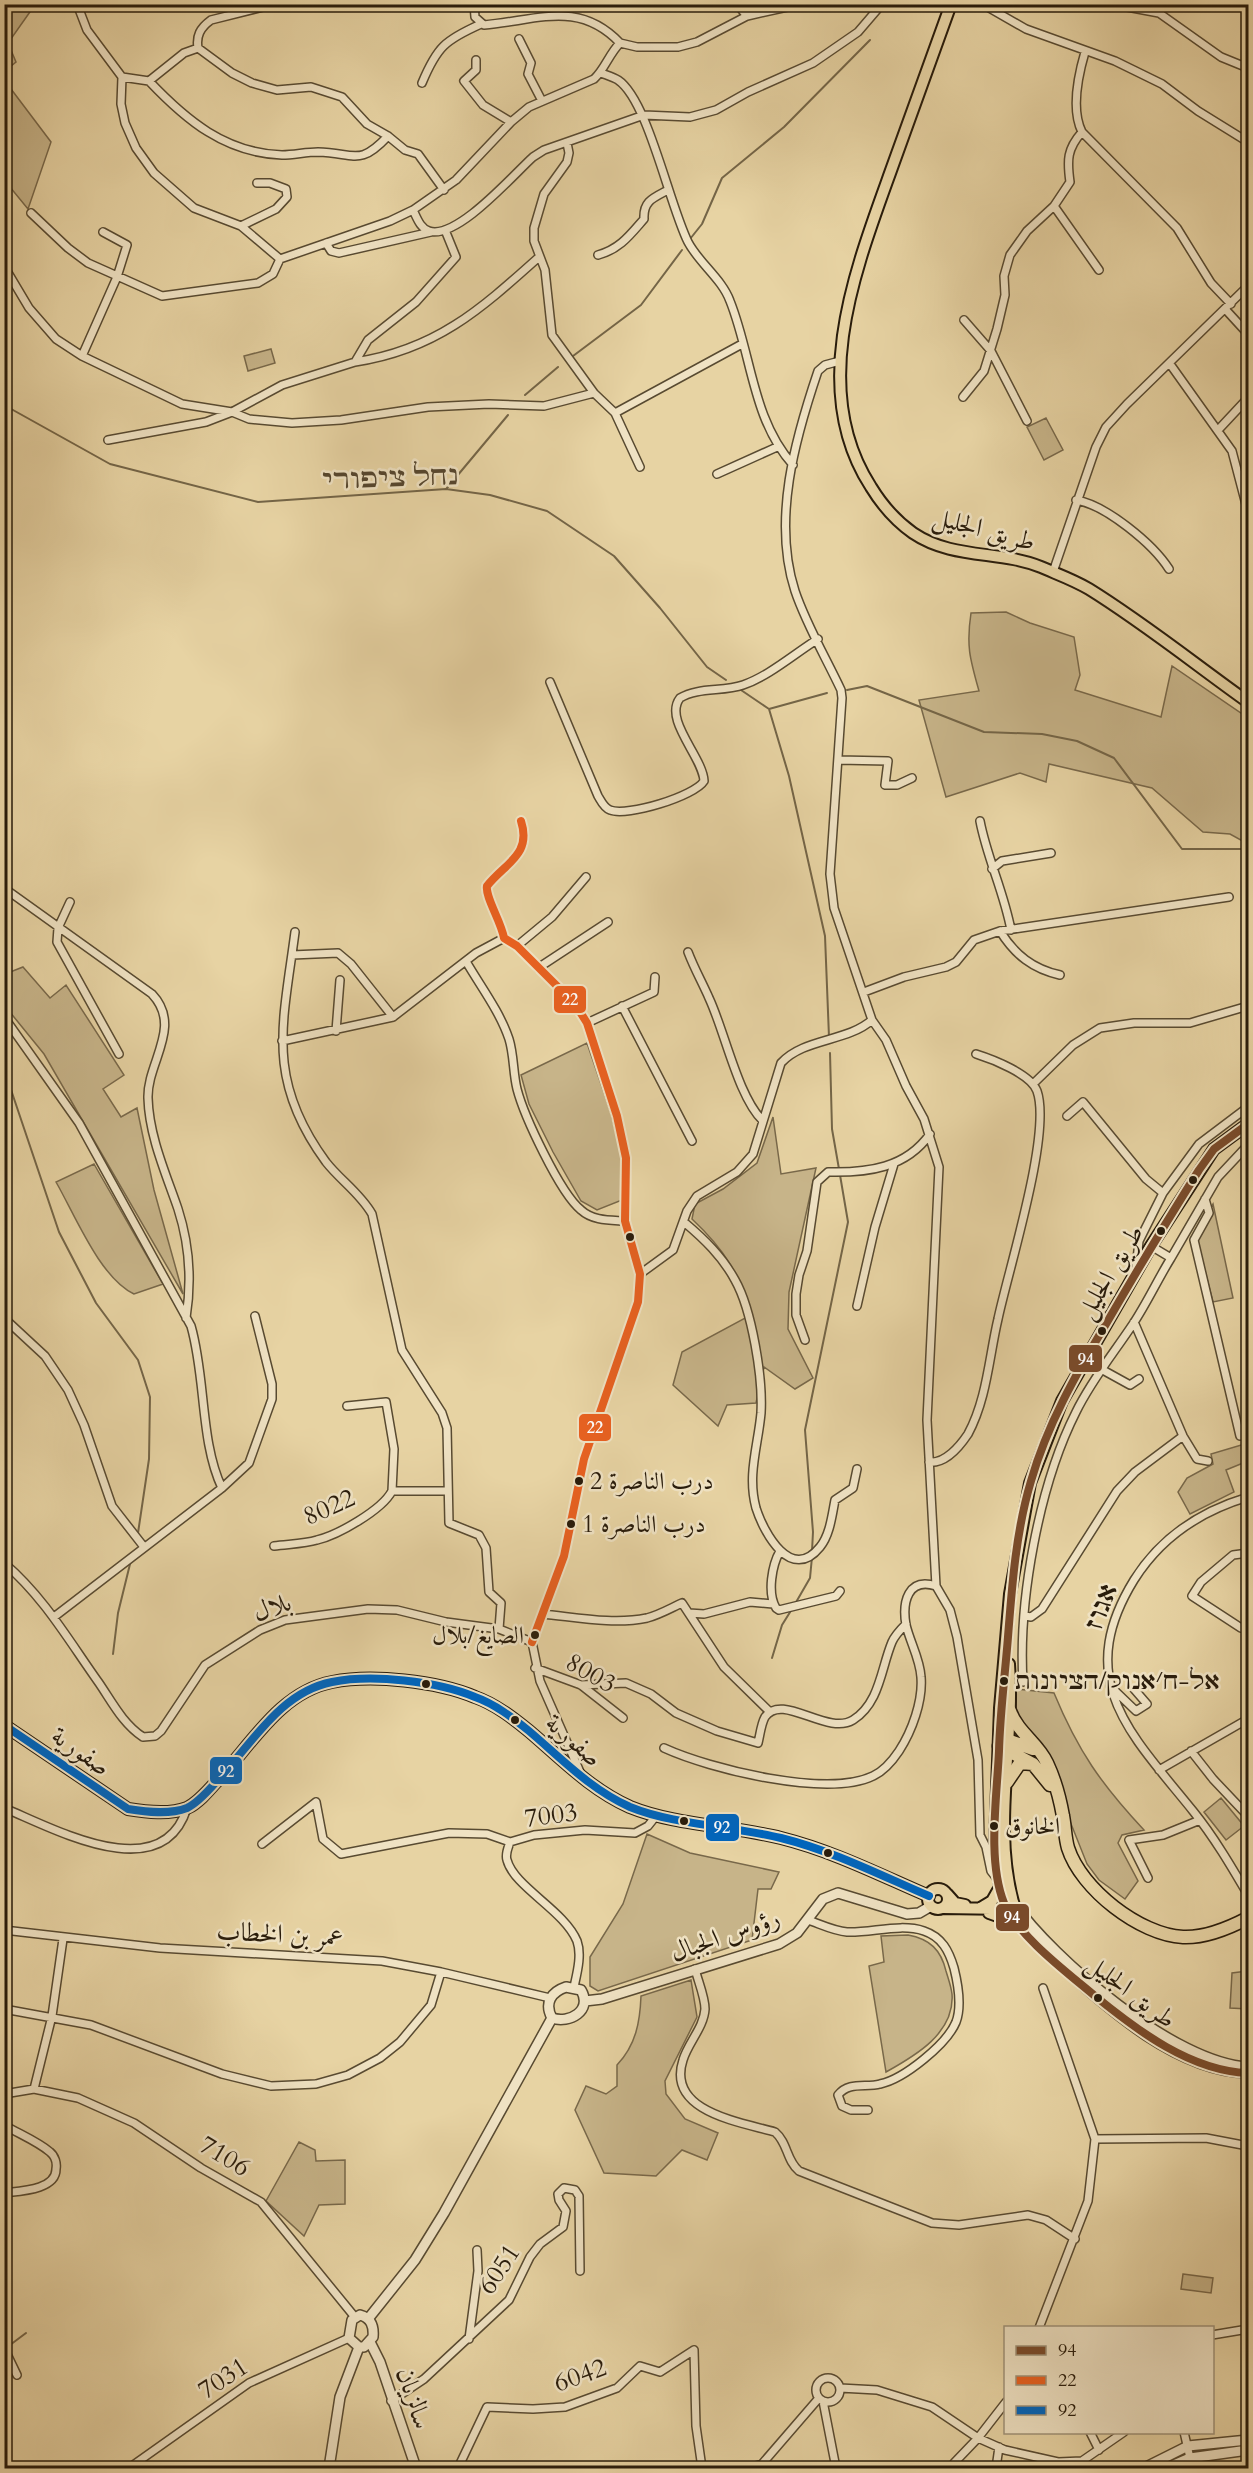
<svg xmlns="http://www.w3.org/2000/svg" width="1253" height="2473" font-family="Cardo,Amiri,'Frank Ruhl Libre',serif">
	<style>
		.green { fill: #c7b489; stroke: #78684a; stroke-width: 1.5 }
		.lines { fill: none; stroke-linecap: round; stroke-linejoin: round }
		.stream { stroke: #746547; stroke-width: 2 }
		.minor-casing { stroke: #584a31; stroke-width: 10 }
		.tertiary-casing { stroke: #584a31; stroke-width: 12 }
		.primary-casing { stroke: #291c0b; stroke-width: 14 }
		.trunk-casing { stroke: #291c0b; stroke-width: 15 }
		.minor { stroke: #efe2c3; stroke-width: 7 }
		.tertiary { stroke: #efe2c3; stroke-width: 9 }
		.primary { stroke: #e7d3a3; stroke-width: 10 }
		.trunk { stroke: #e7d3a3; stroke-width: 12 }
		.bus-1-casing { stroke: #efe2c3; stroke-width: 12 }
		.bus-2-casing { stroke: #efe2c3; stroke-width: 12 }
		.bus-3-casing { stroke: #efe2c3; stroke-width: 12 }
		.bus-1 { stroke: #7a4b2a; stroke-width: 8 }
		.bus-2 { stroke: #e86121; stroke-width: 8 }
		.bus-3 { stroke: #0065bd; stroke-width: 8 }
		.bus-dot { fill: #291c0b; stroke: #efe2c3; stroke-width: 2 }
		.labels { text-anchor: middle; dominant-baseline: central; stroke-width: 5; stroke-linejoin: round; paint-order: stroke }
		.bus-label { font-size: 24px; fill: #291c0b; stroke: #efe2c3; text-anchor: start }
		.street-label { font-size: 26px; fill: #291c0b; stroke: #efe2c3 }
		.water-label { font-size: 27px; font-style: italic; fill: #55462e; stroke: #efe2c3 }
		.line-badge { stroke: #efe2c3; stroke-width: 2 }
		.badge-label { font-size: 16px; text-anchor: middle; font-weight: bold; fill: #fff }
	</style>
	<rect width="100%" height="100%" fill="#e7d3a3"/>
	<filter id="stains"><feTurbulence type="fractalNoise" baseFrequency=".00333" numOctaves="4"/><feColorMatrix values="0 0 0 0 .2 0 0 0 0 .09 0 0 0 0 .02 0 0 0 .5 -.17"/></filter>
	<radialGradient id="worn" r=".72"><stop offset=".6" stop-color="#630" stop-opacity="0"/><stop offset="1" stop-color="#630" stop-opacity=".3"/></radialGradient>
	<!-- green -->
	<path class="green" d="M5,4L31,5L32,9L8,43L16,62L5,71Z
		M5,81L51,142L28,209L5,181Z
		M271,349L275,363L248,371L244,356Z
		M1046,418L1063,450L1044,460L1027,427Z
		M1006,612L1030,623L1074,637L1080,675L1075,690L1161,717L1172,666L1248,718V844L1230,834L1203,832L1152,788L1049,764L1046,782L1020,773L946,797L919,700L979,691C970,659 966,646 971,613Z
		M23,967L50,998L66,985L124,1075L103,1089L121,1117L137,1108L154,1190L183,1294L44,1054L5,1006V974Z
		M587,1043L611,1113L622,1158V1200L597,1210L581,1201L553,1152L529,1104L521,1075Z
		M773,1117L781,1174L816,1168L789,1292L788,1329L813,1378L795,1389L764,1367L756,1403L727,1405L718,1426L673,1385L682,1352L751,1315C737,1271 726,1251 692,1219L695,1204L723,1189L757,1163Z
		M94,1164L163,1284L134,1294C100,1278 75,1215 56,1182Z
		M1213,1204L1233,1298L1213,1302L1195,1232Z
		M1248,1443V1461L1226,1470L1234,1492L1190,1514L1178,1492L1187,1478L1213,1464L1211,1454Z
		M1016,1689L1054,1693C1078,1751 1101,1784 1144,1830L1122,1835L1118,1843L1138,1881L1125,1899L1099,1880L1087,1864L1056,1786L1016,1719Z
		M1221,1798L1244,1826L1226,1840L1204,1812Z
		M647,1834L690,1853L779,1872L771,1889H758L752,1940L598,1991L590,1986V1957L623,1904Z
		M908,1935C930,1939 941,1950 946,1971C948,1978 951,1986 952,1994C955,2033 915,2056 886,2072L869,1966L884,1962L881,1936Z
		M1247,1971L1248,2009L1230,2008L1232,1973Z
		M691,1980L697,2017L665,2081L666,2094L685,2119L718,2133L707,2160L682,2150L656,2176L604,2173L575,2110L586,2086L606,2094L617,2086V2065C636,2045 640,2022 641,1996Z
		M299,2142L315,2150L316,2161L345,2160V2204L319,2205L304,2236L266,2201Z
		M1183,2274L1213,2278L1211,2293L1181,2289Z"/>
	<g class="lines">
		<!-- stream -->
		<path class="stream" d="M690,239L702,224L722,178L784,127L870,40
			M573,356L641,305L682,250
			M525,395L558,367
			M4,405L110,464L258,502L446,489L490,495L547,511L614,556L660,608L707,667L726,680
			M447,488L508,415
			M738,688L769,709L789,776L825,936L829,1037
			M847,690L867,686L984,732L1042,734L1077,741L1114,758L1182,849H1248
			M769,709L827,693
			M830,1053L832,1129L839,1169
			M4,1069L59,1232L96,1303L138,1360L150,1397L149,1459L138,1533
			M812,1551L813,1532L805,1430L848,1222L840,1175
			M795,1604L810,1578L812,1557
			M113,1654L118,1613L131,1560
			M772,1658L782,1625L792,1609
			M6,2348L26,2333"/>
		<defs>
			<path id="minor" d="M77,4L87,30L122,77L121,104L125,123L136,148L154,173L194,208L241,226L280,259L390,221L413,210L456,180L511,122L529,107L594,79C605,69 609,54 620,43C579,0 539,20 484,25L475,17L474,4
				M275,4L211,20C200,28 196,36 198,48L232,73L252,83L277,90L311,87L342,97L367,124L388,136L405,150L418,154L444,190
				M737,4L747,16
				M970,4H1016
				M1111,4L1159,13L1221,57L1248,68
				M984,5L1026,29L1115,61L1162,84L1198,111L1248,142
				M519,39L531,63L528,74L542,101
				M620,43L637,47H678L697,42L747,16L801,4
				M1085,52C1078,76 1071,110 1082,132L1177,228L1211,283L1231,304
				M476,60V70L464,81L483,105L511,122
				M601,73C606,75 613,77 618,80C648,100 669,204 688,242C699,263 722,279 730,301C752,356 752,419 793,465
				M122,77L149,81L184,53L198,48
				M149,81C186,120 225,153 282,155C294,155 306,152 318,152C355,153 359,167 388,136
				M422,83C437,47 445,40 481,24
				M567,143L569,153L567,162L544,194L534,228V241L545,270L552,335L594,393L615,413L640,467
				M1054,206L1099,270
				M413,210C417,218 420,228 429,231C457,240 513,175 533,157L544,150L644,115L690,117L716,110L748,92L813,63L858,32L882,4
				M31,213L68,248L88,263L162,296L258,283L273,274L280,259
				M241,226L276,209L287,197L286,189L270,183H257
				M326,243L331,251L339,253L431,232
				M598,255C620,249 630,235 644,219C643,201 653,198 668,190
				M4,266L29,308L56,339L82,356L182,404L232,412L282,385L355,362L368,340L416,302L456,257L445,230
				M1226,310L1248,334
				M964,320L991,351L1027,421
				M82,356L117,277L127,245L103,232
				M840,361L825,365L818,371C795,439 772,520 795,591C806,624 826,658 841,690L842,698L830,874L834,908L872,1020L886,1040L906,1086L924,1119L939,1167L927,1420L936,1586
				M355,362C436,350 481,309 539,257
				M1170,364L1232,451L1248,512
				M963,397L984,371L997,329L1005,295L1004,276L1010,255L1027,231L1054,206L1070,182C1067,160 1067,149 1082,132
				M615,413L742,344
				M1219,429L1248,398
				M108,440L206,422L232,412L249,419L292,423L341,420L428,407L489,404L544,406L594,393
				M717,474L777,447
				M1076,500C1106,505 1153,544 1169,569
				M1053,572L1096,447L1106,427L1127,404L1248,286
				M550,682L598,796C601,801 604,808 610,810C627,817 695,796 704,781C703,757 663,720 680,698C698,687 723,692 743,685C769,676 794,654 818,639
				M838,760L888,761L885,785H897L912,778
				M521,821C532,855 505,863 487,886C485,897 501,921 504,938L517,946L560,989L577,1007L587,1023L617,1116L626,1158L625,1221L640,1274L638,1302L584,1459L564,1556L532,1642
				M980,821C987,858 1004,892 1011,930
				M992,869L1002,861L1051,853
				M4,888L152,994C183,1027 147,1062 148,1098C149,1136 166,1174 178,1209C190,1246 192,1280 186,1318
				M70,902L58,928L57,942L119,1054
				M1000,931C1015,955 1033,969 1060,975
				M295,932C283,1024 265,1079 326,1162C340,1180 360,1193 372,1214L402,1350L442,1413L447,1428L449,1523L479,1535L486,1548L489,1592L501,1603L499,1629
				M517,946L552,917L586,877
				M688,952C694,968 702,982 709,998C725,1032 738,1097 763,1121
				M467,963C481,987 500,1012 509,1039C514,1055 513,1073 517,1089C524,1116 560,1193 581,1210C593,1221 610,1220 625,1221
				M538,968L608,922
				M864,992L904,977L946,967L956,962L974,940L1000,931L1229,897
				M622,1006L692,1141
				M4,1017L79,1123L191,1326C206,1378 200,1442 222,1488
				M393,1017L476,953L504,938
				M587,1023L654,992L655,977
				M336,1031L340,980
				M282,1041L393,1017L351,964L338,953L292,955
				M1033,1084L1073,1045L1100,1028L1134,1023H1190L1248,1006
				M1067,1116L1083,1102L1146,1179L1163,1193
				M1205,1199L1209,1213L1194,1240L1240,1436
				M684,1222C704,1239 722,1256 735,1280C752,1310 763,1378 761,1413C758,1446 747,1475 756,1508C764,1533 791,1583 820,1547C830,1535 832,1515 835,1500L853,1488L857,1469
				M1151,1246L1171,1258L1218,1177L1248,1145
				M1136,1269L1139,1241L1163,1193L1199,1144L1248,1107
				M640,1274L673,1250L687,1211L697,1196L737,1172L753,1154L781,1063C804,1038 847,1042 872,1020
				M857,1306L875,1227L894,1164
				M4,1318L45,1356L68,1390L84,1425L112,1506L144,1547
				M1134,1322L1183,1436L1197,1459L1208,1461
				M805,1340L796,1315V1294L799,1275L807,1251L817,1182L828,1172C868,1173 906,1168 930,1134
				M1101,1369L1130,1385L1139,1379
				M929,1462C945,1464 960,1446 968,1434C987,1399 989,1357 998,1319C1008,1271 1052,1133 1037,1091C1031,1074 992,1059 976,1054
				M392,1491H447
				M1248,1497C1201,1511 1161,1537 1134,1580C1072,1681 1131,1734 1193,1811C1214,1837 1231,1866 1248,1895
				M274,1546C288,1544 304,1544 317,1540C338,1535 382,1510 392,1491L394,1449L386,1402L347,1406
				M780,1551C772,1565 767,1593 776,1608L779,1610L836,1596L840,1591
				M4,1563C44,1597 69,1641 99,1683C112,1702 123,1724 143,1737L155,1736L161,1731L205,1665L260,1630L285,1620L368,1609L397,1610L446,1622L499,1629L532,1642L540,1681L580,1772
				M689,1613L704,1614L750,1602L773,1604
				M542,1614C575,1617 613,1625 647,1618C659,1615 671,1608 682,1603L724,1667L770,1712
				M1025,1616L1031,1617L1042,1609L1117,1491L1135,1472L1183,1436
				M54,1617L222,1488L249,1463L272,1399V1384L255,1316
				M1241,1628L1192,1596L1201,1582L1233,1555L1248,1553
				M535,1668L581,1685L623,1718
				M1023,1682C1018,1601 1039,1485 1076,1412C1091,1381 1113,1354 1133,1324C1147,1303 1158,1279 1171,1258
				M581,1685L626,1683L651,1694L676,1713L717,1731L758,1743C760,1735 761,1724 765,1717C782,1692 827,1736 853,1720C880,1703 881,1668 892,1642C895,1635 901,1629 906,1624
				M1110,1686L1136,1711L1147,1704L1134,1689
				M664,1748C710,1769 827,1798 873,1776C884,1771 893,1760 899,1751C912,1731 923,1701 921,1677C920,1659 910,1642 906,1625C902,1602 908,1577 936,1586L950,1610L957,1637L978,1760L980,1835L986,1847L991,1871L998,1880
				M1191,1751L1213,1779L1248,1816
				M1159,1770L1248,1719
				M4,1808C53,1828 162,1889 187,1808
				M262,1844L316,1802L323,1839L341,1854L449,1833L487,1834L510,1842
				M1148,1878L1129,1840L1163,1835L1200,1820
				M808,1920C820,1924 834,1931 847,1932C872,1933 900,1923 924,1931C942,1937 949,1951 954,1968C958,1984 962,2006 956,2022C947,2044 904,2079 880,2084C866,2088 849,2081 838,2095L842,2106L851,2110H868
				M4,1930L160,1948L382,1961L441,1972L550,1998
				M695,1969C698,1981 705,1997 705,2009C704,2027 688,2043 683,2060C666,2112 741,2122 775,2132C788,2143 786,2160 799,2171L932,2223L959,2225L1028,2215L1046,2220L1075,2239
				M574,1987C577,1973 582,1955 577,1941C564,1910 514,1887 507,1860C505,1854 508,1848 510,1842L534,1835L585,1830L635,1833L648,1826L656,1816
				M4,2009L91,2025L222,2074L271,2086L316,2084L348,2075L380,2058L400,2042L431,2005L441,1972
				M34,2089L52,2016L63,1939
				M4,2094L34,2089L78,2098L134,2123L201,2168L261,2202L354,2316
				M4,2125C19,2134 37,2141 50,2152C55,2156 57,2163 56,2169C56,2190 20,2191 4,2193
				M1095,2139L1206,2138L1248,2146
				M1039,2328L1088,2201L1095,2139L1043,1988
				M1212,2335L1248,2329
				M469,2339L478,2271L477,2250
				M4,2348L17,2375
				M816 2390a12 12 0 1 1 24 0a12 12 0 1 1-24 0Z
				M840,2388L877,2390L932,2407L978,2438L1005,2450L1058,2462L1082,2461L1124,2432
				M391,2401L424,2379L509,2300L530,2257L540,2244L563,2227L566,2211L559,2200L558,2194L564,2188L575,2190L579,2196L580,2271
				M823,2401L836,2468
				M1090,2432L1099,2450
				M1184,2432L1190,2458
				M954,2463L978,2438L1006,2402
				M129,2468L249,2383L349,2338
				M458,2468L487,2407L533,2409L565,2407L617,2388L640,2366L660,2372L694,2350L696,2426L702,2468
				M749,2468L762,2464L819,2398
				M996,2468L999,2447"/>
			<path id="tertiary" d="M1013,1902C1053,1960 1176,2064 1248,2067
				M1008,1909C1022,1931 1042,1948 1061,1966C1110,2011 1178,2071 1248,2073
				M566,1987L581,1990C593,2011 569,2024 552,2018C544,2003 551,1992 566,1987Z
				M585,2001L602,1999L779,1944L797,1933L823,1899L838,1893L907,1914L919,1913L931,1906
				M360,2315C371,2318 374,2326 373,2337L364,2347H359L349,2338L352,2320Z
				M368,2319L415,2260L444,2213L552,2018
				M370,2342L380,2362L416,2468
				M329,2468L340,2397L359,2347
				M1144,2468L1188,2446L1248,2440
				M1167,2468L1190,2458L1248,2450"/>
			<path id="primary" d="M951,4C932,57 913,109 894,162C858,263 806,387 871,487C882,505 896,521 913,533C953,560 1000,550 1041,567C1057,574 1074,580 1089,589C1144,623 1196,665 1248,702
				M1009,1664C1015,1743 992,1824 1013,1902
				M4,1725L128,1809C146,1812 169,1815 187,1808C198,1803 209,1790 217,1781C251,1745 280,1692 332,1682C372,1674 437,1681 475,1697C495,1704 513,1718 529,1731C562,1759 590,1789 630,1807C674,1825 733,1826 781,1838C833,1851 880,1875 929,1896
				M928 1899a10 10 0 1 1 20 0a10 10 0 1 1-20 0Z
				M947,1894L955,1903L965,1905
				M982,1907L992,1901L1000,1887
				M943,1908L1008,1909L1011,1905
				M1008,1909L999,1881L995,1841L1000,1708L1010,1594L1030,1483L1062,1401L1151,1246L1214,1149L1248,1124
				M989,1913L1017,1923"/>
			<path id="trunk" d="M1010,1711C1018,1733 1038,1743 1047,1763C1055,1780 1060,1799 1063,1816C1065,1826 1065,1838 1068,1848C1081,1889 1140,1935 1183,1937C1206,1938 1229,1928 1248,1918
				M999,1746L1033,1764L1050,1785
				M999,1746L1010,1741L1033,1749
				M1007,1782L1020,1763L1033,1764"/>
		</defs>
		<!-- minor casing -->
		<use href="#minor" class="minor-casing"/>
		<!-- tertiary casing -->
		<use href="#tertiary" class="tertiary-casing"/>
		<!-- primary casing -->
		<use href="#primary" class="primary-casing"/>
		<!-- trunk casing -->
		<use href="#trunk" class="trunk-casing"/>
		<!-- minor -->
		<use href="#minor" class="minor"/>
		<!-- tertiary -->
		<use href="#tertiary" class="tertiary"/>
		<!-- primary -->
		<use href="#primary" class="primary"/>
		<!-- trunk -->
		<use href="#trunk" class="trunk"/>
		<defs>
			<path id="bus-1" d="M1248,1124L1214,1149L1199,1170C1167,1221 1136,1272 1106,1324C1076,1374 1047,1425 1031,1481C1016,1531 1012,1585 1008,1637C1005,1675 1000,1713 999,1751C997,1796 987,1861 1004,1903C1018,1936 1068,1973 1095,1996C1138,2031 1191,2071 1248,2073"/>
			<path id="bus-2" d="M521,821C532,855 505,863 487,886C485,897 501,921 504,938L517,946L560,989L577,1007L587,1023L617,1116L626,1158L625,1221L640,1274L638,1302L584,1459L564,1556L532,1642"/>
			<path id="bus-3" d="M4,1725L128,1809C146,1812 169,1815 187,1808C198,1803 209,1790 217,1781C251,1745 280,1692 332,1682C372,1674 437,1681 475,1697C495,1704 513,1718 529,1731C562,1759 590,1789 630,1807C674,1825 733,1826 781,1838C833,1851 880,1875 929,1896"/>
		</defs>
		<!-- bus-1 casing -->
		<use href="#bus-1" class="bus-1-casing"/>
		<!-- bus-2 casing -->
		<use href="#bus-2" class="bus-2-casing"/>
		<!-- bus-3 casing -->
		<use href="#bus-3" class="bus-3-casing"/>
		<!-- bus-1 -->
		<use href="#bus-1" class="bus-1"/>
		<!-- bus-2 -->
		<use href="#bus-2" class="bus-2"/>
		<!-- bus-3 -->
		<use href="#bus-3" class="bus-3"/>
	</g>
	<!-- markers -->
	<g class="bus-dot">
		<circle cx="1193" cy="1180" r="5"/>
		<circle cx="1161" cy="1231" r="5"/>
		<circle cx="630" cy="1237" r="5"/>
		<circle cx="1102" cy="1331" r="5"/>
		<circle cx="579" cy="1481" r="5"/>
		<circle cx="571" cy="1524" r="5"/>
		<circle cx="535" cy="1635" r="5"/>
		<circle cx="1004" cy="1681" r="5"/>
		<circle cx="426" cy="1684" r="5"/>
		<circle cx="515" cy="1720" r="5"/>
		<circle cx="684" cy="1821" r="5"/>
		<circle cx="994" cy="1826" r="5"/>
		<circle cx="828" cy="1853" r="5"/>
		<circle cx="1098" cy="1998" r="5"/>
	</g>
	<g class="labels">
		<!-- bus labels -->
		<g class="bus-label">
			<text x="590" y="1481">درب الناصرة 2</text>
			<text x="582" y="1524">درب الناصرة 1</text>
			<text x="524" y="1635" text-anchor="end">الصايغ/بلال</text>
			<text x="1015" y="1681">אל-ח׳אנוק/הציונות</text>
			<text x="1005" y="1826">الخانوق</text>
		</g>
		<!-- street labels -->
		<g class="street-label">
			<text transform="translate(984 529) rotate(15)">طريق الجليل</text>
			<text transform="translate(1110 1272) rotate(-59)">طريق الجليل</text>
			<text transform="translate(329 1507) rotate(-24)">8022</text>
			<text transform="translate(272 1607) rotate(-18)">بلال</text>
			<text transform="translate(1101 1607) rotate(-69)">אגוז</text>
			<text transform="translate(591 1673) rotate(30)">8003</text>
			<text transform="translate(574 1740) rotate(41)">صفورية</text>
			<text transform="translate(81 1751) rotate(35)">صفورية</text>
			<text transform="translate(551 1815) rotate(-7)">7003</text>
			<text transform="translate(280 1934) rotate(3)">عمر بن الخطاب</text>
			<text transform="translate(725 1935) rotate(-19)">رؤوس الجبال</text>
			<text transform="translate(1131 1991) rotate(37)">طريق الجليل</text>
			<text transform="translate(225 2156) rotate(31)">7106</text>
			<text transform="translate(499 2269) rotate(-57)">6051</text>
			<text transform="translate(580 2375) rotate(-20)">6042</text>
			<text transform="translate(223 2378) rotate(-33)">7031</text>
			<text transform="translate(414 2398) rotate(72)">سالزيان</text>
		</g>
		<!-- water labels -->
		<g class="water-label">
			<text transform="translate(390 478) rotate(-2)">נחל ציפורי</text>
		</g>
	</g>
	<g class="line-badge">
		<rect x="553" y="985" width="34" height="29" rx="6" fill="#e86121"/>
		<rect x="1068" y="1344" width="35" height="29" rx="6" fill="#7a4b2a"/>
		<rect x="578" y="1413" width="34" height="29" rx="6" fill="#e86121"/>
		<rect x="209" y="1756" width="34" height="29" rx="6" fill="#0065bd"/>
		<rect x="705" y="1813" width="35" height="29" rx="6" fill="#0065bd"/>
		<rect x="995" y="1903" width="35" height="29" rx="6" fill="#7a4b2a"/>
	</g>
	<g class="badge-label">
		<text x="570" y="1005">22</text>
		<text x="1086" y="1365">94</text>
		<text x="595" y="1433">22</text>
		<text x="226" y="1777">92</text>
		<text x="722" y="1833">92</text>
		<text x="1012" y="1923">94</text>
	</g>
	<!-- margin -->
	<rect width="1253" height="2473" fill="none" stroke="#e7d3a3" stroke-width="24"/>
	<rect x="6" y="6" width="1241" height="2461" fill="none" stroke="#291c0b" stroke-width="3"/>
	<rect x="12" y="12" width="1229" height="2449" fill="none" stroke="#291c0b" stroke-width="1.5"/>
	<!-- legend -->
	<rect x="1004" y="2326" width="210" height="108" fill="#efe2c3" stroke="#a09379" stroke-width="1.5"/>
	<rect x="1016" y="2346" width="30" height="9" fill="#7a4b2a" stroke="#a09379" stroke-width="1.5"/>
	<text x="1058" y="2356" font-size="18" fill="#291c0b">94</text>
	<rect x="1016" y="2376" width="30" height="9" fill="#e86121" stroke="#a09379" stroke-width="1.5"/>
	<text x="1058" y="2386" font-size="18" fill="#291c0b">22</text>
	<rect x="1016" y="2406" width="30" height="9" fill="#0065bd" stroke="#a09379" stroke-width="1.5"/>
	<text x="1058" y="2416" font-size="18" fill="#291c0b">92</text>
	<rect width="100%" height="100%" filter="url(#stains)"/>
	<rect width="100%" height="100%" fill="url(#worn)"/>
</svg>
